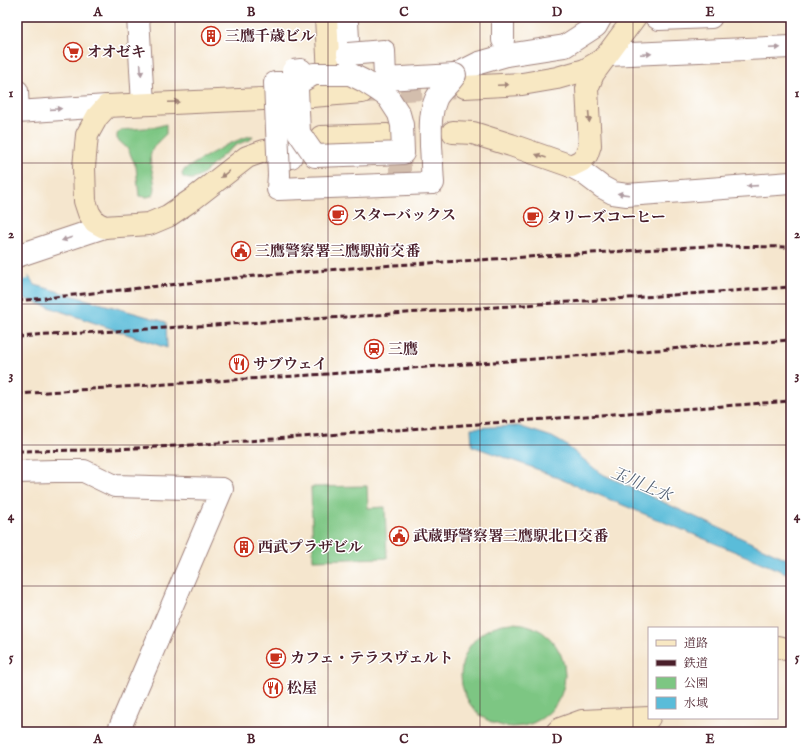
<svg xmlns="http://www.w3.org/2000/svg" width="808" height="749" font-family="'IM FELL English','Noto Serif JP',serif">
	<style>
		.green { fill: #7dc683; stroke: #647257 }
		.water { fill: #5abcd9; stroke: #526e82 }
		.pier { fill: #f5e6ce }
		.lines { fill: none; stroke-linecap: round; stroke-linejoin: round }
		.street-tunnel { stroke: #d3bead; stroke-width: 22; stroke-dasharray: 22 11; stroke-linecap: butt }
		.secondary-tunnel { stroke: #d3bead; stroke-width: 22; stroke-dasharray: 22 11; stroke-linecap: butt }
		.street-casing { stroke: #a0827c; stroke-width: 24 }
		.secondary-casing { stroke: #a0827c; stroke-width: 24 }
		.street { stroke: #fff; stroke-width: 22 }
		.secondary { stroke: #f8e8c3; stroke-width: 22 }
		.rail { stroke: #4a1f2b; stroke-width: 3; stroke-dasharray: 6 3; stroke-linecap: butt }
		.street-bridge-casing { stroke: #a0827c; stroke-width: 24; stroke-linecap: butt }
		.street-bridge { stroke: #fff; stroke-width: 22 }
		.oneway { fill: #ae9aa0 }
		.oneway2 { fill: #a18477 }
		.grid { fill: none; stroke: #4a1f2b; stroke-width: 1; stroke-opacity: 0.55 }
		.labels { text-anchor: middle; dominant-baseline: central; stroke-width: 3; stroke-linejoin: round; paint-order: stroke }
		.poi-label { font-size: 15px; font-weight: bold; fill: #4a1f2b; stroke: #fff; text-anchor: start }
		.water-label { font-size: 16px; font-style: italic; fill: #505e71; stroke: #fff }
		.neatline { fill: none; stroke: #4a1f2b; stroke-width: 1.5 }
		.grid-label { font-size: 13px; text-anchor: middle; font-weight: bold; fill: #4a1f2b }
	</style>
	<rect width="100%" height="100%" fill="#fff"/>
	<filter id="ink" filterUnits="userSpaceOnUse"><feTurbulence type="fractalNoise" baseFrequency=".025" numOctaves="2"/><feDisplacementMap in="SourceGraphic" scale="8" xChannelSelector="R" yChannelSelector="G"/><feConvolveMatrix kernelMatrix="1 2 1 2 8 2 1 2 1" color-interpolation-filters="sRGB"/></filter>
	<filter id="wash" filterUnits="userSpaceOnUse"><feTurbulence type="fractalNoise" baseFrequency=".012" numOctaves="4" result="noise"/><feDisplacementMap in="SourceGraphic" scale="16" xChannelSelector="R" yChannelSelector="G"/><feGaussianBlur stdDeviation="0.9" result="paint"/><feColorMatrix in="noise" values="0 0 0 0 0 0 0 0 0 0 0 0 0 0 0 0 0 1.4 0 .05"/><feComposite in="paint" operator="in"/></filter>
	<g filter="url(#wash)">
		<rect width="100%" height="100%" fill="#f5e6ce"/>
		<!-- green -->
		<path class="green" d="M166,124V134C149,150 148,153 153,175C154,182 156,187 154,194C149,198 145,197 139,196L136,167L128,149L117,139V134L121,130L156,127Z
			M250,136H253L250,140C231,144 220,159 206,171C203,174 200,177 196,178C191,180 187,179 183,177L182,174L184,170C205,157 226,143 250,136Z
			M367,486L368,508L385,507L387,558L313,560L311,487Z
			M461 675a52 52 0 1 1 104 0a52 52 0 1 1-104 0Z"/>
		<!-- water -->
		<path class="water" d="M17,261L35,285L166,322L167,348L17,296Z
			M518,426L552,437L566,445L600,473L791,561V575L534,468L472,446L471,428Z"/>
		<!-- pier -->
		<path class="pier" d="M17,259L22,264L28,273L29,279L17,281Z"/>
	</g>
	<g filter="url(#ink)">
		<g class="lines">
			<!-- street-tunnel -->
			<path class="street-tunnel" d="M390,167H400V184"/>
			<!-- secondary-tunnel -->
			<path class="secondary-tunnel" d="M367,92L459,87
				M387,135L450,132"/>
			<defs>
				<path id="street" d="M138,17L143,104
					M503,17V40
					M656,17L659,19L711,17
					M347,22L350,73
					M607,55L791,47
					M455,75L479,63L507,55L565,46L596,26L601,17
					M17,91L18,112
					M289,110L291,157
					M17,112L107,106
					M571,166L582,172L602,187L613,193L627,195L791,183
					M17,256L104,227
					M17,472L55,471H84L115,486L222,489L118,732"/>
				<path id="secondary" d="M326,17L330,95
					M464,87L522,84L557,78L585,70L597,63L603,59
					M312,96L362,92
					M263,99L107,106L97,117L87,135L84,167L85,201L89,213L95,222L104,227L149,224L168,216L193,199L247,157L264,151
					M453,132L473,133L511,145L571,166L581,161L587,154L590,145L587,89L593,74L635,17
					M321,137L387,135
					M777,647L791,650
					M557,732L560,729L582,721L649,718"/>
			</defs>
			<!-- street casing -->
			<use href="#street" class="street-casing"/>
			<!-- secondary casing -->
			<use href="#secondary" class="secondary-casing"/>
			<!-- street -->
			<use href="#street" class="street"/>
			<!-- secondary -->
			<use href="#secondary" class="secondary"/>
			<!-- rail -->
			<path class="rail" d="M17,301L244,277L362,267L708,246L791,247
				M17,337L362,316L791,287
				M17,394L167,384L359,372L791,340
				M17,451L90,450L178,446L791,401"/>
			<defs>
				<path id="street-bridge" d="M293,71L301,70L297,89L299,133L315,156L403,153L402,125L399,114L388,97L378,90L364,81L350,74H314L298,83H275L279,175L278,189L433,183C432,171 432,158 431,146C431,130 429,115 436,99C440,90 450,84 455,75L385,79L384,51L348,54"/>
			</defs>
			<!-- street-bridge casing -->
			<use href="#street-bridge" class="street-bridge-casing"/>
			<!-- street-bridge -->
			<use href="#street-bridge" class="street-bridge"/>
		</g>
		<!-- one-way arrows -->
		<defs><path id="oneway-solid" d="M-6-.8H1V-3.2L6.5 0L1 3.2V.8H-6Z"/></defs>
		<g class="oneway">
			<use href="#oneway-solid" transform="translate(775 48) rotate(-2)"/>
			<use href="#oneway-solid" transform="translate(646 54) rotate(-3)"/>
			<use href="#oneway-solid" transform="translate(141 70) rotate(87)"/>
			<use href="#oneway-solid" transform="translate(56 109) rotate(-4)"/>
			<use href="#oneway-solid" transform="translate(752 186) rotate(176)"/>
			<use href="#oneway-solid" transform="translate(623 194) rotate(-173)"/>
			<use href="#oneway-solid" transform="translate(67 239) rotate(161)"/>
		</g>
		<g class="oneway2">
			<use href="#oneway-solid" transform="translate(503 85) rotate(-3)"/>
			<use href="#oneway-solid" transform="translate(174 102) rotate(-3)"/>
			<use href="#oneway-solid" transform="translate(589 117) rotate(86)"/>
			<use href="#oneway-solid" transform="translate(541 156) rotate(-161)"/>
			<use href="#oneway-solid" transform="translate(225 174) rotate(142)"/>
		</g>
	</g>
	<!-- grid -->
	<path class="grid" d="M175,17V732M328,17V732M480,17V732M633,17V732M17,163H791M17,304H791M17,445H791M17,586H791"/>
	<!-- icons -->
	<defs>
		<symbol id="building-ring" viewBox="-11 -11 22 22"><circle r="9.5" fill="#fff" stroke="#c8321e" stroke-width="1.5"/><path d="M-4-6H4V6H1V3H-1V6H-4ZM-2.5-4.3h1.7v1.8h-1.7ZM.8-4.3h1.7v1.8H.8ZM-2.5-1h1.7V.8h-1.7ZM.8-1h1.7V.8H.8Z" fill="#c8321e"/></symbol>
		<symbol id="supermarket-ring" viewBox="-11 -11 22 22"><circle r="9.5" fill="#fff" stroke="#c8321e" stroke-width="1.5"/><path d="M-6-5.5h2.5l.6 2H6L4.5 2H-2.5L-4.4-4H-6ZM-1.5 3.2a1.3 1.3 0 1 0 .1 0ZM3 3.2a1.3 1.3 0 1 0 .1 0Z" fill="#c8321e"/></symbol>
		<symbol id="cafe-ring" viewBox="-11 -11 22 22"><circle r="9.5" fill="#fff" stroke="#c8321e" stroke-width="1.5"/><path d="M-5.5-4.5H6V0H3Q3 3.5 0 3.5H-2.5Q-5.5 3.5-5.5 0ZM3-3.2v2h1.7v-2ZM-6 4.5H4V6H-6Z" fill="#c8321e"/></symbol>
		<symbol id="civic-ring" viewBox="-11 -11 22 22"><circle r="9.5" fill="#fff" stroke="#c8321e" stroke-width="1.5"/><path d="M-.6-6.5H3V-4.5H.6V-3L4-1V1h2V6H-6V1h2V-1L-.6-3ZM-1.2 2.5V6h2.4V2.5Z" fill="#c8321e"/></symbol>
		<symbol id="station-ring" viewBox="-11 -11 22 22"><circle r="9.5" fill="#fff" stroke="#c8321e" stroke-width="1.5"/><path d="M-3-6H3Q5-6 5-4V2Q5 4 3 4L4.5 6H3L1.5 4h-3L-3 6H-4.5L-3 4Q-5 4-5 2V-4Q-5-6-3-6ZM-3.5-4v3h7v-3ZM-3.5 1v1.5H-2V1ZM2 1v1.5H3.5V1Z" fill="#c8321e"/></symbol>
		<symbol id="restaurant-ring" viewBox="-11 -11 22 22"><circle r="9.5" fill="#fff" stroke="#c8321e" stroke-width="1.5"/><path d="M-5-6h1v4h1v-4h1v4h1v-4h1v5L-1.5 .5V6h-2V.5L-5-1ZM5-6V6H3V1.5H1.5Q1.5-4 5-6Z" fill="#c8321e"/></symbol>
	</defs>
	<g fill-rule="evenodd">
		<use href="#building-ring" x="200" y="25" width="22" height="22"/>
		<use href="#supermarket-ring" x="62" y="41" width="22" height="22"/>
		<use href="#cafe-ring" x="327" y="204" width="22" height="22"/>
		<use href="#cafe-ring" x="522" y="206" width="22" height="22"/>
		<use href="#civic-ring" x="230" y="240" width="22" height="22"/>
		<use href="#station-ring" x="363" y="338" width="22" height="22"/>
		<use href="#restaurant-ring" x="228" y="353" width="22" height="22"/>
		<use href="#civic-ring" x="388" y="525" width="22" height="22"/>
		<use href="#building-ring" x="233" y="536" width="22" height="22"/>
		<use href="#cafe-ring" x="265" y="647" width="22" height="22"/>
		<use href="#restaurant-ring" x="262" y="677" width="22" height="22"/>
	</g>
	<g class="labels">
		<!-- poi labels -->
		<g class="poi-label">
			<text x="225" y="36">三鷹千歳ビル</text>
			<text x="87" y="52">オオゼキ</text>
			<text x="352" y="215">スターバックス</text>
			<text x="547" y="217">タリーズコーヒー</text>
			<text x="255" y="251">三鷹警察署三鷹駅前交番</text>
			<text x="388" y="349">三鷹</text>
			<text x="253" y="364">サブウェイ</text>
			<text x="413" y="536">武蔵野警察署三鷹駅北口交番</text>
			<text x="258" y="547">西武プラザビル</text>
			<text x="290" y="658">カフェ・テラスヴェルト</text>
			<text x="287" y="688">松屋</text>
		</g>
		<!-- water labels -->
		<g class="water-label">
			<text transform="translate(641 485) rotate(23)">玉川上水</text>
		</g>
	</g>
	<!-- margin -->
	<rect width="808" height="749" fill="none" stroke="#fff" stroke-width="44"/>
	<!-- legend -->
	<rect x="648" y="627" width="130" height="92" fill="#ffffff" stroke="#b7a5aa"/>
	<rect x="656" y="640" width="20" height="6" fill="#f8e8c3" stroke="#b7a5aa"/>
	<text x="684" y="647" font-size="12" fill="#4a1f2b">道路</text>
	<rect x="656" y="660" width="20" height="6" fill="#4a1f2b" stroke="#b7a5aa"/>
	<text x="684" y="667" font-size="12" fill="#4a1f2b">鉄道</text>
	<rect x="656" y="677" width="20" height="12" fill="#7dc683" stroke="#b7a5aa"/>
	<text x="684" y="687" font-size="12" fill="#4a1f2b">公園</text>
	<rect x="656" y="697" width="20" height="12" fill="#5abcd9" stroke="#b7a5aa"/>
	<text x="684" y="707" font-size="12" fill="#4a1f2b">水域</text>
	<rect x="22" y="22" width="764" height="705" class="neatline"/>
	<g class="grid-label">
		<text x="98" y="16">A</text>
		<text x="251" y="16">B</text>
		<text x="404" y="16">C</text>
		<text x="557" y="16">D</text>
		<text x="710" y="16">E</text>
		<text x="11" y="97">1</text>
		<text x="797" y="97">1</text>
		<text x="11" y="238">2</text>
		<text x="797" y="238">2</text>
		<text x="11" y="379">3</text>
		<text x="797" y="379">3</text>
		<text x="11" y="520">4</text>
		<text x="797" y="520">4</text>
		<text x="11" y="661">5</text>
		<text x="797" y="661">5</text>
		<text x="98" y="743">A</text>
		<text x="251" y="743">B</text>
		<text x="404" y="743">C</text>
		<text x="557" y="743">D</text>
		<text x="710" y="743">E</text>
	</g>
</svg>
